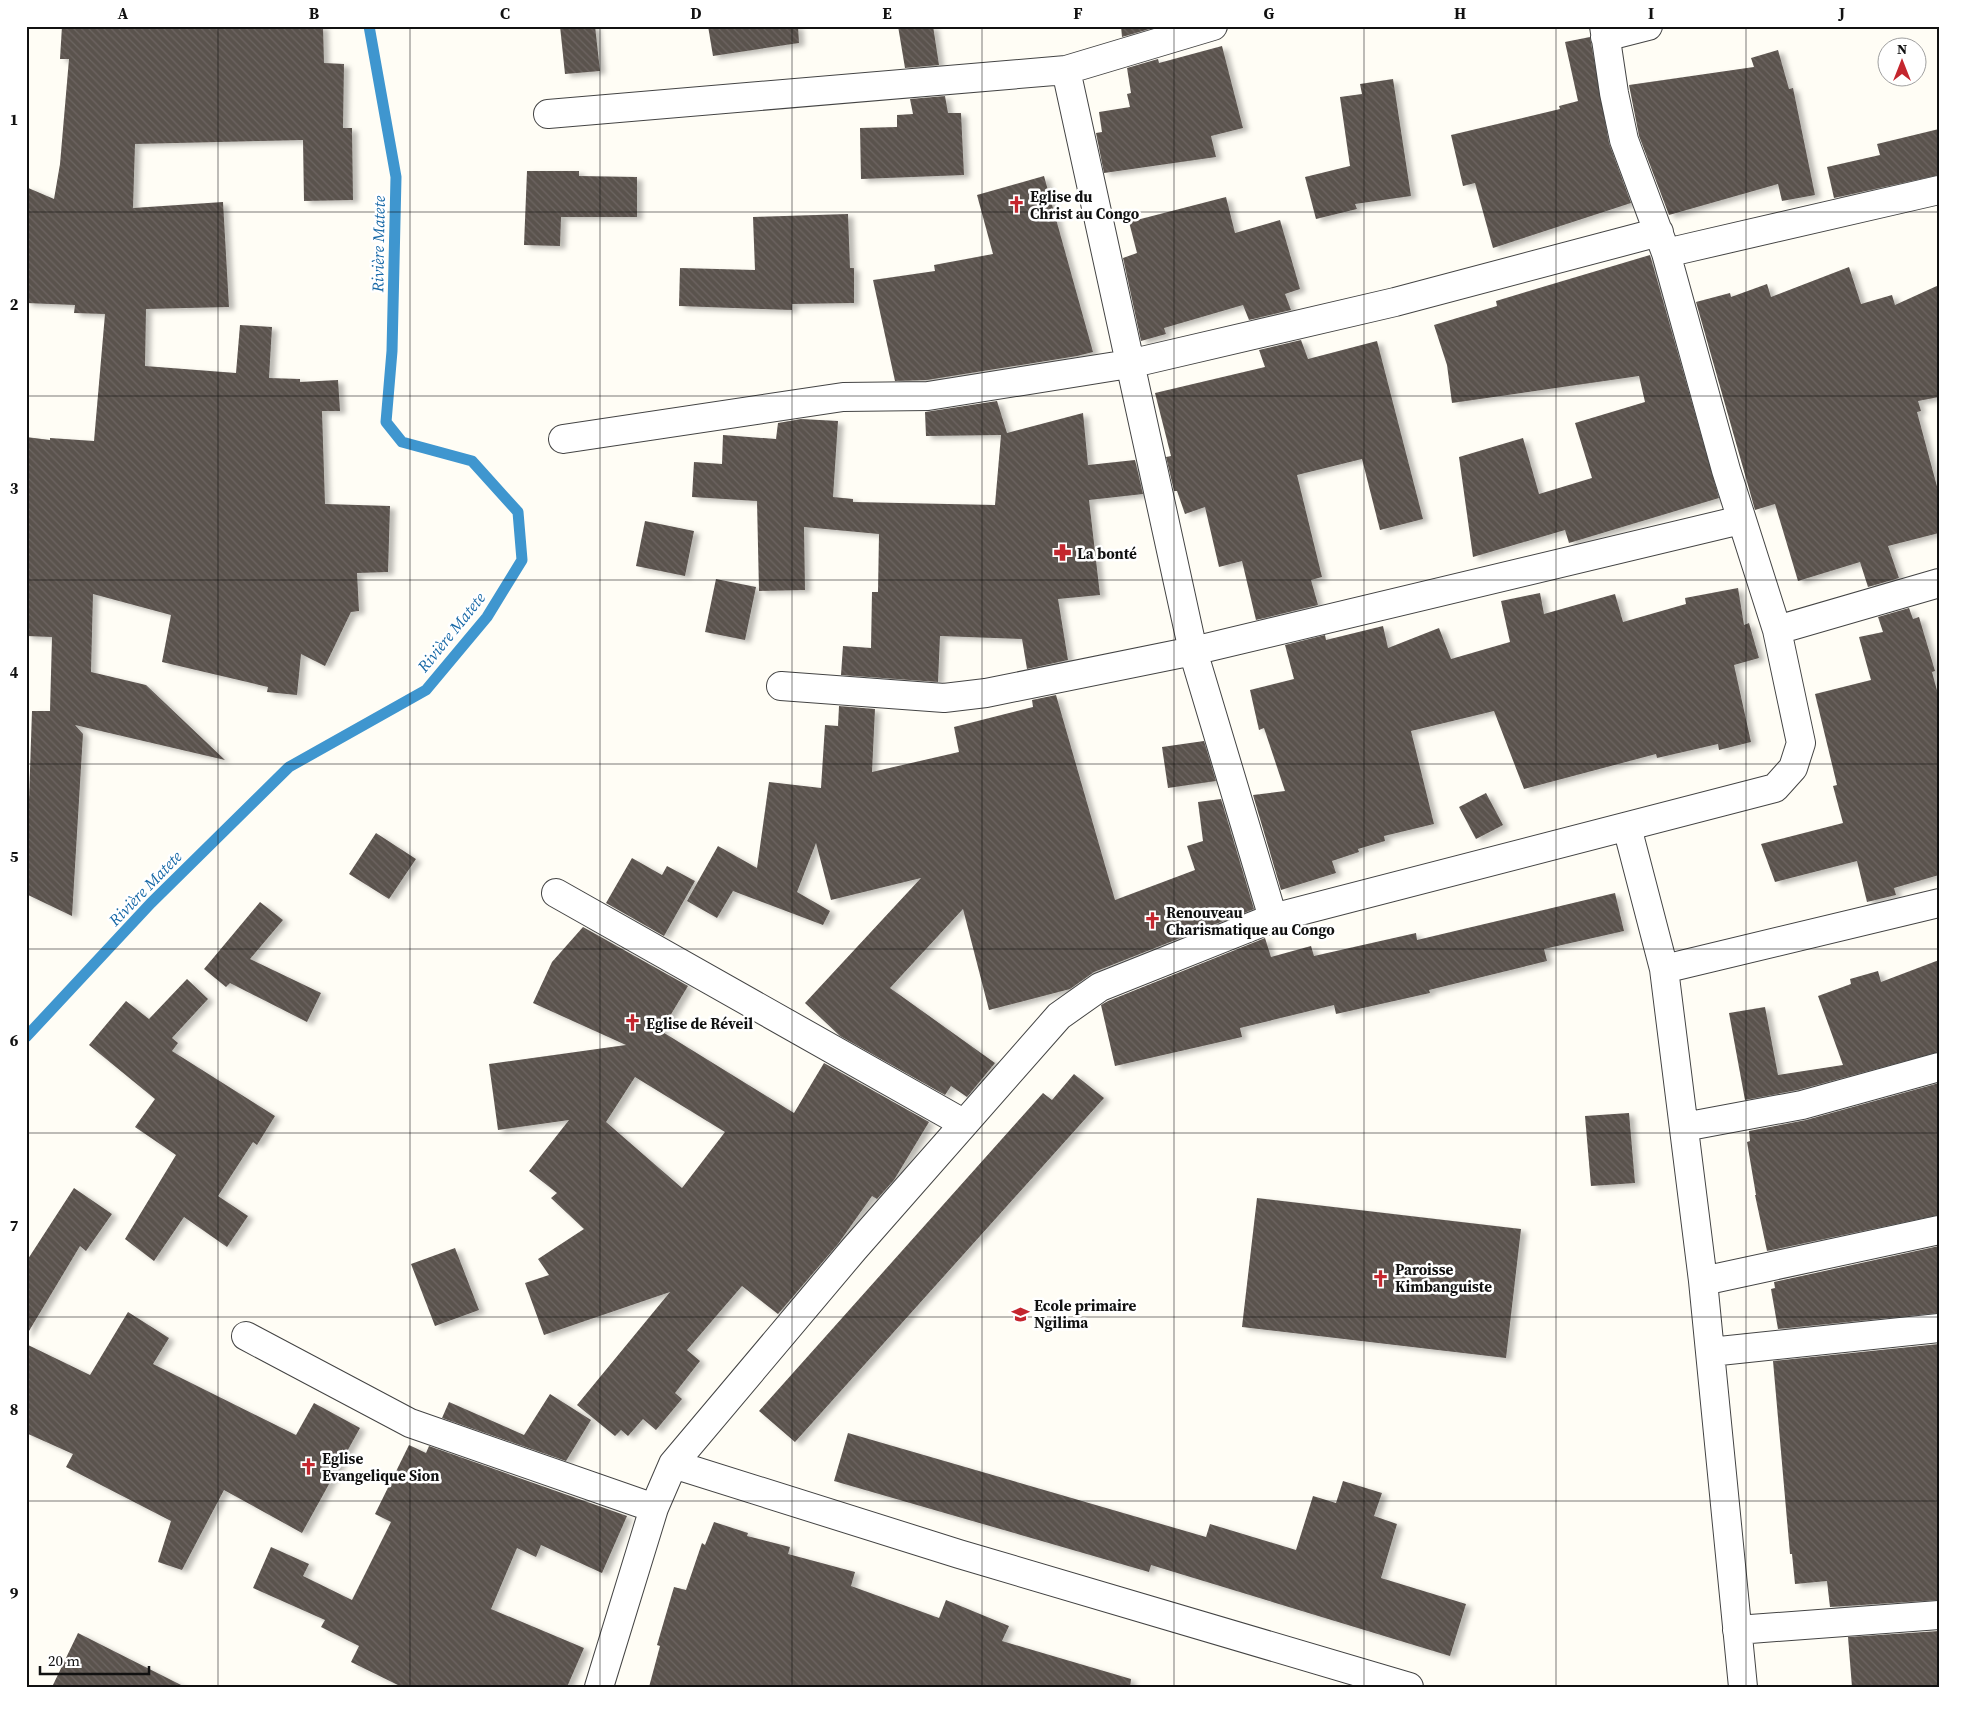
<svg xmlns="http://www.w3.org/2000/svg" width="1965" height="1713" font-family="'Source Serif 4',serif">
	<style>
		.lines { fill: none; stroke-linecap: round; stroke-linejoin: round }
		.stream { stroke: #3f96cf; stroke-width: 11 }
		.building { fill: url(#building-back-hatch); fill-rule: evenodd; filter: url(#shadow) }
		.minor-casing { stroke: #444; stroke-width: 30 }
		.minor { stroke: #fff; stroke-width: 28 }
		.grid { fill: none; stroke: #111; stroke-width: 1; stroke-opacity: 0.55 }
		.labels { text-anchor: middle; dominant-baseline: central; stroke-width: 5; stroke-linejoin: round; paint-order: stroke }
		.poi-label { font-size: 15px; font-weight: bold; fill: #111; stroke: #fff; text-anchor: start }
		.water-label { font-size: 16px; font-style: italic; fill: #1768a6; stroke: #fff }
		.neatline { fill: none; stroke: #111; stroke-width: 2 }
		.grid-label { font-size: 16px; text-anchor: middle; font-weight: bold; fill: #111 }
	</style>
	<defs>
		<pattern id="building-back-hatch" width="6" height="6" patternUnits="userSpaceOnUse" patternTransform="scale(1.25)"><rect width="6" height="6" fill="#5a524d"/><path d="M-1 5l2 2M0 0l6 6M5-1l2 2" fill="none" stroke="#6d6662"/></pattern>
		<filter id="shadow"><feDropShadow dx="5.5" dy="3" stdDeviation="2.5" flood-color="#0004"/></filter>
	</defs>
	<rect width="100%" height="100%" fill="#fffdf5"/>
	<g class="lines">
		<!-- stream -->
		<path class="stream" d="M26,1037L151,903L289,767L426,690L487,617L522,560L518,512L472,461L402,442L386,422L392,351L396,177L369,26"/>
	</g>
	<!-- building -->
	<path class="building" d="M62,26H323L324,63L344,64L343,128H352L353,200L304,201L303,140L135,144L133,208L223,202L229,307L146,309L145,366L236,373L240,325L272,327L269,378L300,379V382L338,380L340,411H322L325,504L390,506L388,572L357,573L359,611L351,612L325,666L301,654L297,695L267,692L268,687L162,662L171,615L93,594L91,672L146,685L225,760L75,725L83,734L72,916L26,894V800H29L32,711H50L52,637L26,636V437L50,440V438L94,441L105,314L74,313L75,305L26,303V187L54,199L60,164L69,59H60Z
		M560,26H595L600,71L565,74Z
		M708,26H798L799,43L713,56Z
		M898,26H933L939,65L905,68Z
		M1121,26H1153V28L1122,37Z
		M1590,37L1609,143L1631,203L1493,248L1475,183L1463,186L1451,135L1560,109L1559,106L1578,101L1565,42Z
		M1222,46L1243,128L1211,136L1216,157L1104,173L1096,133L1102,132L1099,112L1130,107L1127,94L1131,93L1127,68L1158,59L1159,63Z
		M1778,50L1789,89L1793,88L1815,195L1782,201L1778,184L1669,215L1639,136L1629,85L1754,67L1751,58Z
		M1393,79L1411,196L1355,204L1357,209L1316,219L1305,177L1350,166L1340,97L1362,94L1360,84Z
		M945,96L948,113H961L964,175L861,179L860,128L897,127V115L913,114L910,99Z
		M1939,129V175L1834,198L1827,167L1880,155L1877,144Z
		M527,171H579V176L637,177V217H561L560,246L524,245Z
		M1044,176L1093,352L1077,356L927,380L895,381L873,280L935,271L934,265L993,254L977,195Z
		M1226,197L1235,233L1280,220L1300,289L1285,294L1291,310L1249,320L1243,305L1164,328L1166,334L1141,341L1123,258L1137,253L1129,222Z
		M848,214L850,268H854V303L792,304V310L679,306L680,268L755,270L753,217Z
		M1650,255L1719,498L1569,543L1565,530L1473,557L1459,457L1523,438L1539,494L1592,478L1575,423L1645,402L1639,376L1452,403L1447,365L1434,325L1497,306L1496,301Z
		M1849,267L1861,304L1892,295L1895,305L1939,285V397L1918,401L1921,411L1917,412L1939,494V533L1888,546L1899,578L1868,587L1860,562L1798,581L1775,504L1755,510L1696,302L1730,293L1731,297L1767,284L1771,297Z
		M1301,340L1308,359L1377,341L1423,519L1380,530L1362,459L1297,475L1322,577L1311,580L1318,605L1256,620L1242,561L1219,567L1205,507L1185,514L1177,491H1174L1166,457L1171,456L1155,393L1265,367L1259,350Z
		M997,401L1007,433L1083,413L1088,465L1135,460L1143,494L1089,500L1100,595L1058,599L1068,660L1027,669L1022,639L940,636L938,682L841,675L843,646L871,648L872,592H878L879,534L804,527L805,590L759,591L757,501L692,497L694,462L722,464L723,435L776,439L778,423L801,419L838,421L833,497L853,499V502L995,505L1001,435L926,436L925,412Z
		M645,521L694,531L685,576L636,566Z
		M716,579L756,587L745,640L705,632Z
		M1738,588L1744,625L1749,623L1759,658L1734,665L1751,742L1719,750L1718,744L1657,758L1656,754L1524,789L1494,711L1411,731L1434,824L1384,836L1385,841L1358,849L1359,852L1332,861L1336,873L1281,890L1253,795L1285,791L1264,728L1259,730L1250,690L1294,679L1285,645L1325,635L1326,640L1383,626L1388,648L1439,628L1451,659L1510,642L1501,601L1540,593L1544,614L1615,594L1623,622L1686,604L1685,598Z
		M1909,608L1913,619L1919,617L1935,671L1932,672L1939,698V875L1894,888L1896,895L1867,902L1857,861L1775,882L1761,844L1843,823L1833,786L1837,785L1815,694L1871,680L1859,637L1883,632L1878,617Z
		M1056,695L1115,900L1195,870L1187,846L1203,841L1198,802L1221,799L1254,909L1094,972L1070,989L989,1010L963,909L890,988L995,1063L967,1097L951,1086L945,1095L840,1036L805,1003L921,878L831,900L816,843L797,892L830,911L823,925L733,891L717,918L687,901L718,846L757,868L769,782L821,788L825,725L838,726L839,706L875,709L872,772L959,752L954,727L1033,707L1032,700Z
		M1204,741L1216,781L1168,788L1162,747Z
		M1486,793L1503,825L1476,839L1459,807Z
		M376,833L416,859L389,899L349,874Z
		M632,858L662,875L667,866L695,881L664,936L606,903Z
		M1615,893L1624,931L1544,949L1547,961L1429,990L1430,993L1336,1014L1334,1005L1240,1028L1242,1037L1115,1066L1101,1005L1108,1001L1265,938L1271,957L1311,946L1314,956L1416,933L1417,940Z
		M260,902L283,920L250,959L321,993L307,1022L230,983L226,987L204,969Z
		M583,927L688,986L661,1031L794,1113L824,1063L929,1122L894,1180L877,1199L872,1196L838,1244L778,1314L742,1286L687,1350L700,1361L675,1393L682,1399L656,1430L643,1419L628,1436L621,1430L615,1436L577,1405L670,1292L544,1335L525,1283L549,1275L538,1259L584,1229L551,1198L557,1193L529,1171L569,1120L498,1130L489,1064L626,1045L533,1003L552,962ZM635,1077L725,1132L682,1188L606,1122Z
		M1939,960V1052L1798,1090L1745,1100L1729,1013L1765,1007L1778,1075L1843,1065L1818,996L1851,984L1850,979L1878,971L1881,982Z
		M187,979L208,999L172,1038L178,1043L172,1051L275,1116L257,1145L253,1142L218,1196L248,1216L227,1247L184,1217L154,1261L125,1239L176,1155L135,1127L155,1099L89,1045L126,1001L149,1019Z
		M1074,1074L1104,1098L795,1442L759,1411L1043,1093L1052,1100Z
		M1939,1083V1215L1767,1251L1755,1195H1756L1747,1142L1750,1141L1749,1131L1806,1120Z
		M1629,1113L1635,1183L1591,1186L1585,1116Z
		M74,1188L112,1214L86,1251L80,1246L26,1336V1262Z
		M1257,1198L1521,1229L1506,1358L1242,1327Z
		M1939,1246V1313L1778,1329L1771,1289L1775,1288L1774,1282Z
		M455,1248L479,1310L435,1326L411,1264Z
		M128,1312L169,1338L153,1364L296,1435L314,1403L360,1428L302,1533L224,1490L182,1570L158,1562L171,1521L66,1467L73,1454L26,1433V1344L90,1375Z
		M1939,1344V1600L1830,1607L1827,1581L1795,1584L1792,1554H1790L1773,1361Z
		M550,1394L591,1420L566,1461L442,1418L449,1402L524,1435Z
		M848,1433L1206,1537L1210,1524L1296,1550L1313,1496L1336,1503L1343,1481L1382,1493L1374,1516L1397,1524L1381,1578L1466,1604L1450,1656L1151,1565L1149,1572L834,1481Z
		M409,1445L426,1453L429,1446L627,1516L602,1573L541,1545L536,1557L517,1548L491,1609L584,1648L567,1687H402L351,1662L359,1646L321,1627L325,1620L253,1588L271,1547L309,1564L303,1576L352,1600L391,1522L375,1514Z
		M714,1522L748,1533L747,1536L790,1547L788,1554L855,1572L851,1586L939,1618L946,1600L1009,1626L1002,1641L1131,1679L1130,1687H649L660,1646L657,1645L674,1587L686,1590L702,1543L705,1545Z
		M1939,1631V1687H1852L1848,1637Z
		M78,1633L185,1687H52Z"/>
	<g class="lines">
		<defs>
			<path id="minor" d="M1605,37L1648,26
				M1066,70L1193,651L1273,918
				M548,114L1066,70L1213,26
				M1666,253L1939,190
				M563,439L843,397L928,396L1129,364L1395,302L1659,232
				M1777,630L1939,583
				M781,686L944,698L986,693L1193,651L1741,520
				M1627,827L1664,969L1703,1281L1743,1687
				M556,893L963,1123
				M1664,969L1939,903
				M1684,1127L1802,1105L1939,1067
				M1703,1281L1939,1230
				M246,1336L410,1423L654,1508
				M1710,1352L1939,1328
				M673,1464L959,1554L1409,1687
				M1737,1630L1939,1615
				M599,1687L654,1508L673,1464L854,1249L1059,1016L1100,987L1273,918L1775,788L1793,768L1801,743L1777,630L1726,470L1666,253L1624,140L1614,93L1604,26"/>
		</defs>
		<!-- minor casing -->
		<use href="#minor" class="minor-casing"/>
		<!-- minor -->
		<use href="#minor" class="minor"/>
	</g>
	<!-- grid -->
	<path class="grid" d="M218,26V1687M410,26V1687M600,26V1687M792,26V1687M982,26V1687M1174,26V1687M1364,26V1687M1556,26V1687M1746,26V1687M26,212H1939M26,396H1939M26,580H1939M26,764H1939M26,949H1939M26,1133H1939M26,1317H1939M26,1501H1939"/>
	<!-- icons -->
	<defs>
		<symbol id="church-bare" viewBox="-9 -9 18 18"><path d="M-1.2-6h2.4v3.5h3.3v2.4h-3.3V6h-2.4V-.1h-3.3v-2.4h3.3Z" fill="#c4262e" stroke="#fff" stroke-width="2.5" paint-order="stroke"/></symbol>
		<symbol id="pharmacy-bare" viewBox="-9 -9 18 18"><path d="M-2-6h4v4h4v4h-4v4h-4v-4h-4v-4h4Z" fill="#c4262e" stroke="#fff" stroke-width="2.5" paint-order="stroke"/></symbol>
		<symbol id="school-bare" viewBox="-9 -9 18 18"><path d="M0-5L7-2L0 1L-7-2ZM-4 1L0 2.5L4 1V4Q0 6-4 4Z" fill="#c4262e" stroke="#fff" stroke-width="2.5" paint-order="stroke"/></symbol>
	</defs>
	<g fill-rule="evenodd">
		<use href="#church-bare" x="1004" y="192" width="25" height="25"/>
		<use href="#pharmacy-bare" x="1050" y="540" width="25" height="25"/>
		<use href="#church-bare" x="1140" y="908" width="25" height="25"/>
		<use href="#church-bare" x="620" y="1010" width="25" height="25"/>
		<use href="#church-bare" x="1368" y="1266" width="25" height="25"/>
		<use href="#school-bare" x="1008" y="1302" width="25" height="25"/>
		<use href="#church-bare" x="296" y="1454" width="25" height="25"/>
	</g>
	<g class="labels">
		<!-- poi labels -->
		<g class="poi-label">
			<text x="1030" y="196">Eglise du<tspan x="1030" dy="17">Christ au Congo</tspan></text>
			<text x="1077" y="553">La bonté</text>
			<text x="1166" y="912">Renouveau<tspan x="1166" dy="17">Charismatique au Congo</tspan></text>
			<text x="646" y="1023">Eglise de Réveil</text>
			<text x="1395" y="1269">Paroisse<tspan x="1395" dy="17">Kimbanguiste</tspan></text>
			<text x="1034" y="1305">Ecole primaire<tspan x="1034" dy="17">Ngilima</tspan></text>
			<text x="322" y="1458">Eglise<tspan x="322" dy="17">Evangelique Sion</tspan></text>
		</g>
		<!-- water labels -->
		<g class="water-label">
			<text transform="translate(378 244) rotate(-89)">Rivière Matete</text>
			<text transform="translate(451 632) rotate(-51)">Rivière Matete</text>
			<text transform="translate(145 888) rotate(-46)">Rivière Matete</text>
		</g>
	</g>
	<!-- border -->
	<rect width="1965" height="1713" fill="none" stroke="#ffffff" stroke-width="55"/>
	<!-- north arrow -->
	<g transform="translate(1902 62)"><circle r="24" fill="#ffffff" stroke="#a0a0a0"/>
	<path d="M0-4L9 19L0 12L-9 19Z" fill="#c4262e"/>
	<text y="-8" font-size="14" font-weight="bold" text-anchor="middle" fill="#111111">N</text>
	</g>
	<!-- scale -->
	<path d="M40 1666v8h109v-8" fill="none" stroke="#111111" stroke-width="2.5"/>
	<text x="48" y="1666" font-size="15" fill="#111111" stroke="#ffffff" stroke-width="4" paint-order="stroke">20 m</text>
	<rect x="28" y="28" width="1910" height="1658" class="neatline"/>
	<g class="grid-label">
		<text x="123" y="19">A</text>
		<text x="314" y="19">B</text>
		<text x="505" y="19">C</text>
		<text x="696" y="19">D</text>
		<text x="887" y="19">E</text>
		<text x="1078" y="19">F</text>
		<text x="1269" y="19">G</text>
		<text x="1460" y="19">H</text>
		<text x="1651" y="19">I</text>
		<text x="1842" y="19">J</text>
		<text x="14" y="125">1</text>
		<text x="14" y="310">2</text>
		<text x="14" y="494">3</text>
		<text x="14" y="678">4</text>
		<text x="14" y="862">5</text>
		<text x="14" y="1046">6</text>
		<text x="14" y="1231">7</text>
		<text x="14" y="1415">8</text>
		<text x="14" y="1599">9</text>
	</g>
</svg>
